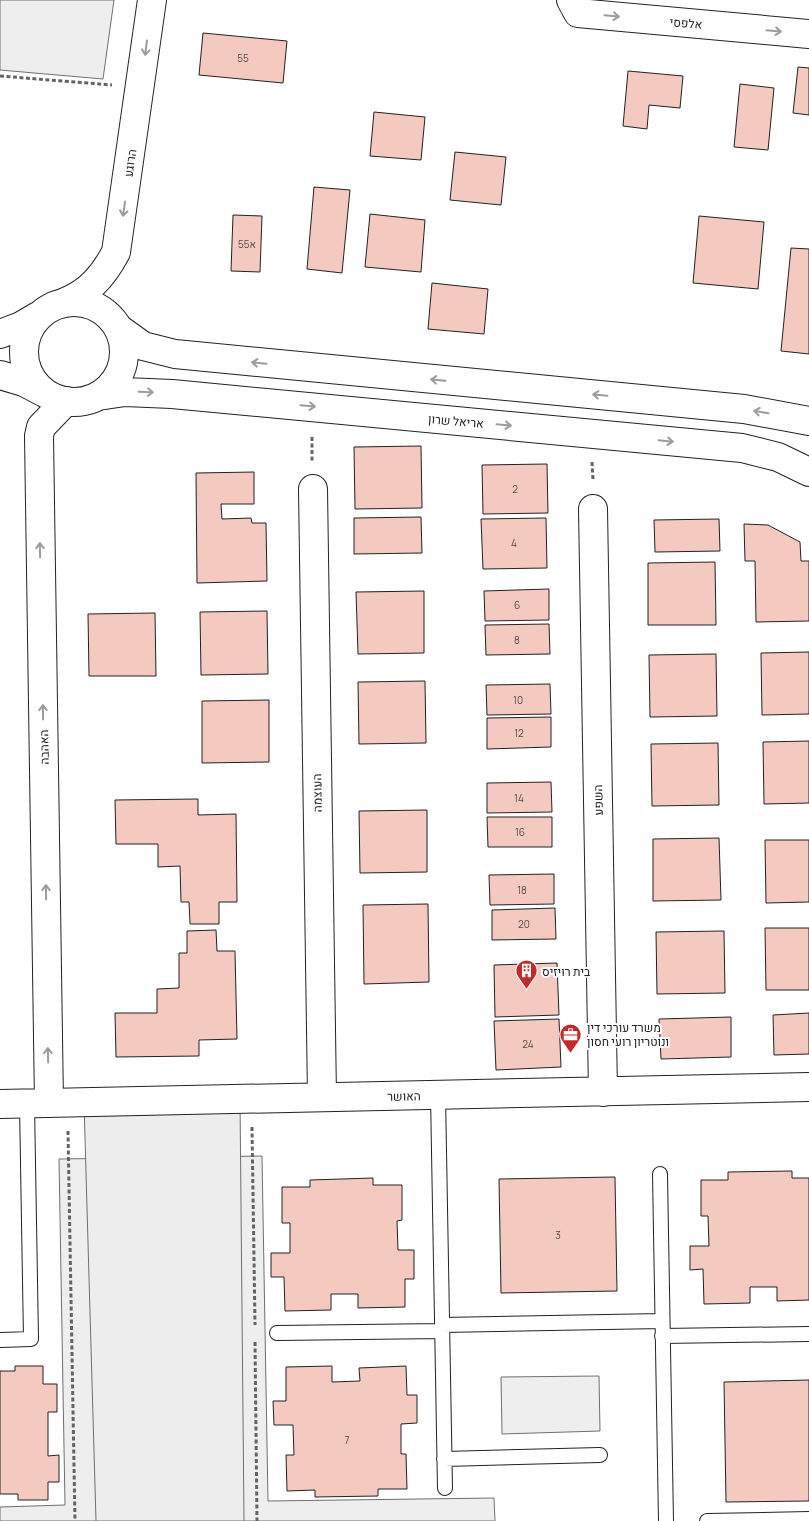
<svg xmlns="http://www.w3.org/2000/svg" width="809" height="1521" font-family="Manrope,Heebo,sans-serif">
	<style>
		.green { fill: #eee; stroke: #6f6f6f }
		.parking { fill: #ededed; stroke: #6f6f6f }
		.building { fill: #f3c9c0; stroke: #222 }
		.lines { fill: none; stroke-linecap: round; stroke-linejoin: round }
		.lane-casing { stroke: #222; stroke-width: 16 }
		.street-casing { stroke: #222; stroke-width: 30 }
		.secondary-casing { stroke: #222; stroke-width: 30 }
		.path { stroke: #646464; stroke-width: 3; stroke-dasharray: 4 2.5; stroke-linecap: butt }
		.lane { stroke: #fff; stroke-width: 14 }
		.street { stroke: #fff; stroke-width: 28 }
		.secondary { stroke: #fff; stroke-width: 28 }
		.oneway { stroke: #9c9c9c }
		.labels { text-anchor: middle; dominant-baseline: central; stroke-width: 4; stroke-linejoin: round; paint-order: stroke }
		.number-label { font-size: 10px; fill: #564c4a }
		.street-label { font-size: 12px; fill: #222; stroke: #fff }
		.poi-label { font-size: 12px; fill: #222; stroke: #fff; text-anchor: start }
	</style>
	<rect width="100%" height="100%" fill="#fff"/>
	<!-- green -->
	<path class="green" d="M0,0H114L103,79L0,70Z
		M262,1156L268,1501L494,1498L495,1521H0V1507L65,1505L59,1159Z
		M599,1376L600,1431L502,1434L501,1377Z"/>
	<!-- parking -->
	<path class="parking" d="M240,1099L244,1521H96L84,1103Z"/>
	<!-- building -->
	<path class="building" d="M203,33L287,41L283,83L199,75Z
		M798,67L809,68V115L793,113Z
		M628,71L683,76L680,108L649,105L647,129L623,126Z
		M740,84L774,88L768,150L734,147Z
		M374,112L425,117L421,160L370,156Z
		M455,152L506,157L501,205L450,200Z
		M314,187L350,190L342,273L307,269Z
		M370,214L425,220L421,272L365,267Z
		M233,215L262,216L260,272L231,271Z
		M699,216L764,222L758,289L693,283Z
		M791,248L809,249V354L781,351Z
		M432,283L488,289L484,334L428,329Z
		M421,446L422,508L355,509L354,447Z
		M547,464L548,513L483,514L482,465Z
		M254,472V504H221L222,519L251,518L252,523H266L267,581L197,583L196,473Z
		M421,517L422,553L354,554V518Z
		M546,518L547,568L483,569L481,519Z
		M719,519L720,551L655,552L654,520Z
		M744,524L768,525L800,542L801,561H809V621L756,622L755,561H745Z
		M715,562L716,625H648V563Z
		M549,589V620L485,621L484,591Z
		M424,591V653L358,654L356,592Z
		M267,611L268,674L201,675L200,612Z
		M155,613L156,676H89L88,614Z
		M549,624L550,654L486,655L485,625Z
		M809,652V714L762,715L761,653Z
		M716,654L717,716L650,717L649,655Z
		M425,681L426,743L359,744L358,682Z
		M550,684L551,714L487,715L486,685Z
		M269,700V762L202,763V701Z
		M551,717V747L487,749V718Z
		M809,741V803L764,804L763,742Z
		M718,743L719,805L652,806L651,744Z
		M551,782L552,812L487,813V783Z
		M198,799V815L236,814L237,902H219V924H190L189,902H181L180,866L158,867V844H116L115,800Z
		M427,810V872L360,873L359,811Z
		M487,817H552V847H488Z
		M719,838L721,900L653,901V839Z
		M765,840H809V902L766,903Z
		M554,874V904L490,905L489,875Z
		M428,904L429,982L364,984L363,905Z
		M555,908L556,939L492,940V910Z
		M765,928H809V990H766Z
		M216,930L217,951H235L237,1039L199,1040V1056L116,1057L115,1013H157V989L179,988V953H187V931Z
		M724,931L725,993L657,994L656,932Z
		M557,963L559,1015L495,1017L494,965Z
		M809,1013V1054L774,1055L773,1015Z
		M731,1017V1057L661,1059L659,1019Z
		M559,1019L561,1067L496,1070L494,1021Z
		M792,1171V1178H809V1300L777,1301V1287H750V1303L704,1304L703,1269L690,1270V1246H709L708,1216H701V1180H728V1172Z
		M615,1177L617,1291L501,1293L499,1179Z
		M373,1178V1185H402V1220L397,1221L398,1250H414V1279H405V1307L358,1308V1294H331V1310L285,1311L284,1277H271V1253H290V1223H282V1187H310V1180Z
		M15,1366H43V1384H57V1412H48V1456L59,1455V1482H48V1500H18V1494H0V1371H15Z
		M332,1366V1382L360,1381L359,1368L406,1366L407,1395H417V1423L401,1424V1454H406L407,1489H378V1496L315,1497V1490L287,1491L286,1455H294L293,1425H274L273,1401H286V1367Z
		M809,1380V1501L726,1502L724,1382Z"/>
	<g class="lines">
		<defs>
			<path id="lane" d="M438,1095L445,1488
				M660,1174L666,1521
				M442,1325L662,1321
				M277,1333L442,1331
				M662,1336L809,1334
				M0,1340L31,1339L27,1104
				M444,1459L600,1455
				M707,1521L809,1519"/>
			<path id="street" d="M571,0L578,13L809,34
				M65,302C89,293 104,275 116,252L152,0
				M313,489L322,1097
				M593,509L603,1092
				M49,1103L39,436L41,427L66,401
				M0,1104L809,1087"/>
			<path id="secondary" d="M24 352a50 50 0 1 1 100 0a50 50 0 1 1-100 0Z
				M118,328L143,346L175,354L744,409L809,421
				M0,334L21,326L38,316
				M0,375L24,382L43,392
				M98,396L125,392L172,394L742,448L778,457L809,472"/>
		</defs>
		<!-- lane casing -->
		<use href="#lane" class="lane-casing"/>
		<!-- street casing -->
		<use href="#street" class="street-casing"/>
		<!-- secondary casing -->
		<use href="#secondary" class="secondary-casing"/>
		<!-- path -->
		<path class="path" d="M0,76L112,85
			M312,437V461
			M592,462L593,480
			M252,1127L255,1325
			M68,1131L75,1521
			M255,1342L257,1521"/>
		<!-- lane -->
		<use href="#lane" class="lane"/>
		<!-- street -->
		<use href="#street" class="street"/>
		<!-- secondary -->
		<use href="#secondary" class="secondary"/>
	</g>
	<!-- one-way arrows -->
	<defs><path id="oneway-shaft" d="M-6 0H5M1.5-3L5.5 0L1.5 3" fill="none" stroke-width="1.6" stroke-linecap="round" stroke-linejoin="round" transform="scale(1.25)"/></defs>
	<g class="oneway">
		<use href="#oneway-shaft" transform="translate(612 16) rotate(5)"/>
		<use href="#oneway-shaft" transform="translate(774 31) rotate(5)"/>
		<use href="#oneway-shaft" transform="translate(146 48) rotate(97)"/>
		<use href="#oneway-shaft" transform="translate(124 209) rotate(98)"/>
		<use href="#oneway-shaft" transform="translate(259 363) rotate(-175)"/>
		<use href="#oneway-shaft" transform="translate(438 380) rotate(-175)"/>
		<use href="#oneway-shaft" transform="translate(146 392) rotate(2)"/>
		<use href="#oneway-shaft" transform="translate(600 395) rotate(-175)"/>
		<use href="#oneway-shaft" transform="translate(308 406) rotate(5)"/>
		<use href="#oneway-shaft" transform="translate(761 412) rotate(-171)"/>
		<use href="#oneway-shaft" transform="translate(504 425) rotate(5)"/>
		<use href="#oneway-shaft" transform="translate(666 441) rotate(6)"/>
		<use href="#oneway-shaft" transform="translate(40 550) rotate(-91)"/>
		<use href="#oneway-shaft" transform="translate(43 712) rotate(-91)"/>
		<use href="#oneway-shaft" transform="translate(46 892) rotate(-91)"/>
		<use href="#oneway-shaft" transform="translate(48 1055) rotate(-91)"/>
	</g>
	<!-- icons -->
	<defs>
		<symbol id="building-pin" viewBox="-11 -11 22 30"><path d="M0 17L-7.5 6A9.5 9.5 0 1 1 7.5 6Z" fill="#c62828" stroke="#fff"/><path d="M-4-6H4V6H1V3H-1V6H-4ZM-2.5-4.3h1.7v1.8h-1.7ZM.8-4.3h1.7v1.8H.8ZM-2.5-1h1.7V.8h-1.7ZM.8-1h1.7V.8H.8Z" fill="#fff"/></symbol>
		<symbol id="office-pin" viewBox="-11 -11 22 30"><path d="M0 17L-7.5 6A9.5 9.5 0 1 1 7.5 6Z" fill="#c62828" stroke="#fff"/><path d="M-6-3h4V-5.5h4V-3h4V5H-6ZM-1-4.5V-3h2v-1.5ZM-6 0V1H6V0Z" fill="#fff"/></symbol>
	</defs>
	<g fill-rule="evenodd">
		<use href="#building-pin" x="514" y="958" width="25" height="34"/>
		<use href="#office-pin" x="558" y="1022" width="25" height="34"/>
	</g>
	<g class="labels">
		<!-- number labels -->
		<g class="number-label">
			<text x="243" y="58">55</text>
			<text x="247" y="244">55א</text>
			<text x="515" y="489">2</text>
			<text x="514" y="543">4</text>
			<text x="517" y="605">6</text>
			<text x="517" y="640">8</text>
			<text x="518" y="700">10</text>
			<text x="519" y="733">12</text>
			<text x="519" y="798">14</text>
			<text x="520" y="832">16</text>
			<text x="522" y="890">18</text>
			<text x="524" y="924">20</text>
			<text x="528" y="1044">24</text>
			<text x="558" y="1235">3</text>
			<text x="347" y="1440">7</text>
		</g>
		<!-- street labels -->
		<g class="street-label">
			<text transform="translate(686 23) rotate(5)">אלפסי</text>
			<text transform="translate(130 163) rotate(-82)">הרוגע</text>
			<text transform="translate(456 421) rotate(5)">אריאל שרון</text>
			<text transform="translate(44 747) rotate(-91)">האהבה</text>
			<text transform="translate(317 793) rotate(-91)">העוצמה</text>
			<text transform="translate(598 800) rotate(-91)">השפע</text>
			<text transform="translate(404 1096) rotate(-1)">האושר</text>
		</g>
		<!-- poi labels -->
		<g class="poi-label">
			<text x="542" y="971">בית רויזיס</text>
			<text x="587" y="1027">משרד עורכי דין<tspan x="587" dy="14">ונוטריון רועי חסון</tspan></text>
		</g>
	</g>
</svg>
